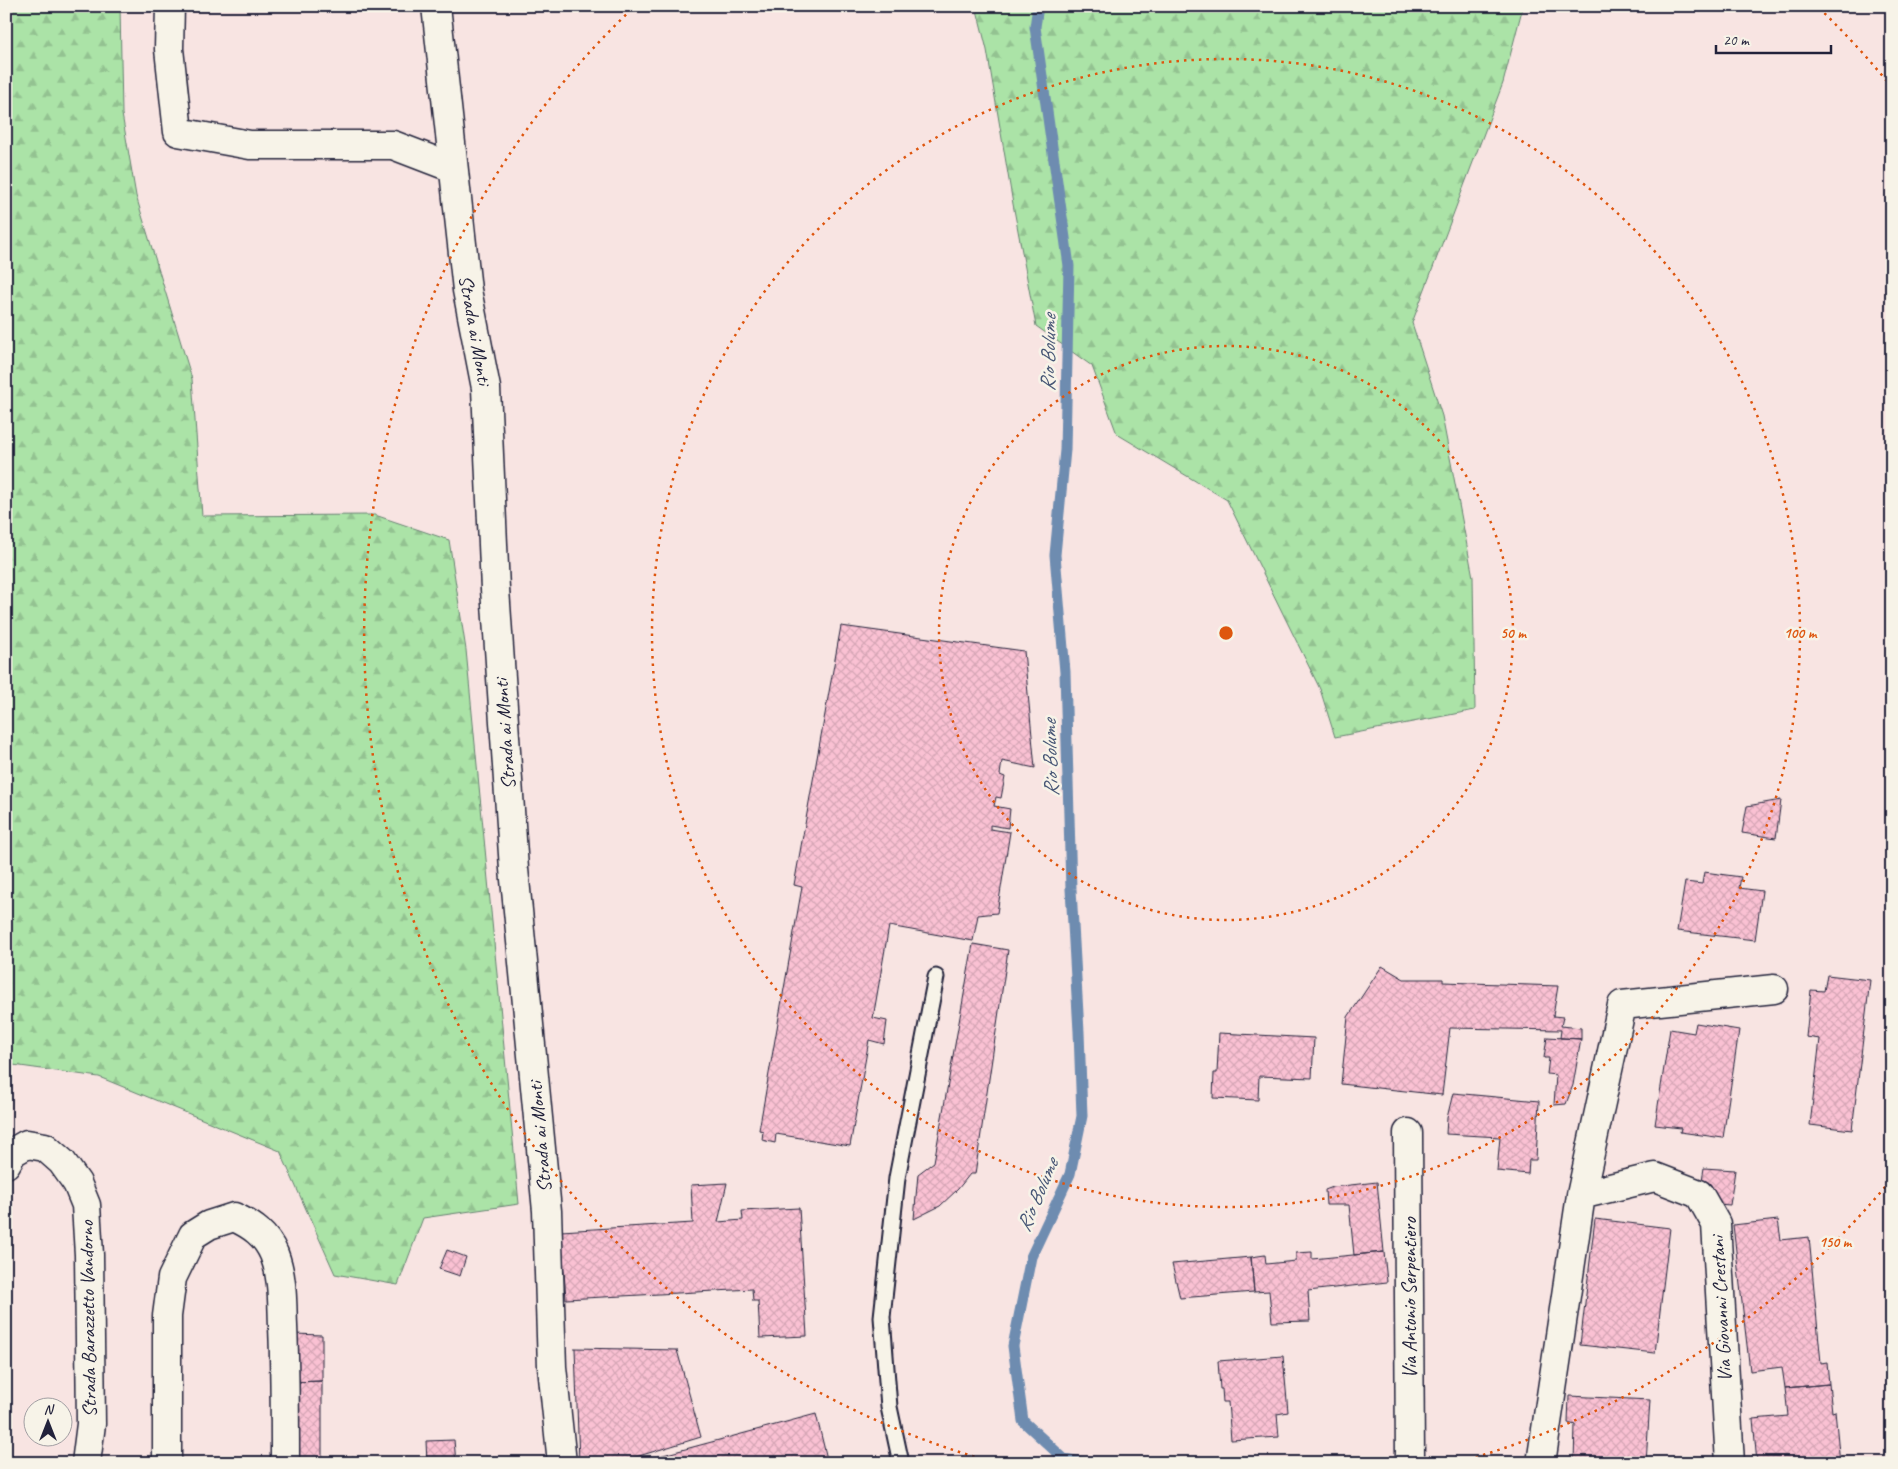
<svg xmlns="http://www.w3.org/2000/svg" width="1898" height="1469" font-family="Caveat,sans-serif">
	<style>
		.forest { fill: url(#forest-firs); stroke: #668271 }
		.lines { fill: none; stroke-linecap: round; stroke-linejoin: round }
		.stream { stroke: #6e8cb0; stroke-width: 11 }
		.building { fill: url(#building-cross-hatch); stroke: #22223b }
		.service-casing { stroke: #22223b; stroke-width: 19 }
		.minor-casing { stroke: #22223b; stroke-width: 31 }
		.service { stroke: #f7f3e8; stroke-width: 15 }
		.minor { stroke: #f7f3e8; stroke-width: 28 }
		.ring { fill: none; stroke: #de560e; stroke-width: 2.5; stroke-dasharray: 2.5 5 }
		.labels { text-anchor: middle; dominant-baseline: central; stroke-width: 5; stroke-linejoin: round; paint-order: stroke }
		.street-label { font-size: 20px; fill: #22223b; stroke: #f7f3e8 }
		.water-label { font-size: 21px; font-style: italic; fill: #485776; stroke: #f7f3e8 }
		.centre { fill: #de560e; stroke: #f7f3e8; stroke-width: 2.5 }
		.ring-label { font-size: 15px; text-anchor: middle; font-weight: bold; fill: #de560e; stroke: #f7f3e8; stroke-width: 5; stroke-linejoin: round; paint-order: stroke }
	</style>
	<defs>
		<pattern id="forest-firs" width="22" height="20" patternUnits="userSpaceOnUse" patternTransform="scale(1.25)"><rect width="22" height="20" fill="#abe3a7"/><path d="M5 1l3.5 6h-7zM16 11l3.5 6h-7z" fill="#93c291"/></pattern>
		<pattern id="building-cross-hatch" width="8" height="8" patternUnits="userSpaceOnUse" patternTransform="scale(1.25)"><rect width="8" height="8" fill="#fac1d3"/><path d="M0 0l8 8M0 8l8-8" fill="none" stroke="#d6a6b6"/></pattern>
	</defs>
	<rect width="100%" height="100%" fill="#f8e4e2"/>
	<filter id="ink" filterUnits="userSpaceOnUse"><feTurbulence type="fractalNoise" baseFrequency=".02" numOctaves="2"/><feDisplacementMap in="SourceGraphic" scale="10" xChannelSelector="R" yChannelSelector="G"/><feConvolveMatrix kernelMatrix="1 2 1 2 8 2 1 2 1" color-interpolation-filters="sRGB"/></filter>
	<g filter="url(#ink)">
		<!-- forest -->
		<path class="forest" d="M6,6H120L122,114L136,196L192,379L202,516L375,515L449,540L466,650L519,1204L423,1218L398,1285L335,1274L280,1151L99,1077L6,1064Z
			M976,6H1523L1503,83L1412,323L1442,416L1473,577L1475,710L1335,737L1320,689L1227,500L1117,434L1092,366L1036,326L1013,204L987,50Z"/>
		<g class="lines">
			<!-- stream -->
			<path class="stream" d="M1038,6L1035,27L1069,266L1065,450L1055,555L1065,672L1071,889L1079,1032L1082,1116L1070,1174L1031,1257L1013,1346L1023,1421L1064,1459L1086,1463"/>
		</g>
		<!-- building -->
		<path class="building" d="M841,626L1024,651L1035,768L1002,761L1000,775L1005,777L1001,798L996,797L994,806L1010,809L1008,828L990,825V829L1010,832L997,913L978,915L973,941L889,926L873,1018L887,1021L884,1044L869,1040L850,1146L776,1134L775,1143L762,1140L763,1131L759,1130L802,887L794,885Z
			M1781,800L1776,838L1742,833L1747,806Z
			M1704,872L1741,877L1739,888L1762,891L1755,940L1677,931L1685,882L1702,884Z
			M973,944L1008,950L975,1174H970L958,1189L940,1206L914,1219L918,1174L934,1162Z
			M1382,966L1404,979H1443V982L1558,986L1553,1016L1563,1017L1561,1026L1581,1028V1039L1560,1038L1561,1030L1450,1028L1442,1095L1341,1084L1348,1017Z
			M1827,975L1870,980L1852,1130L1810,1125L1820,1039L1806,1037L1811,990L1824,991Z
			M1696,1023L1739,1030L1723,1138L1680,1132L1681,1128L1655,1125L1670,1029L1694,1033Z
			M1219,1033L1314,1038L1312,1078L1259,1076L1258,1100L1213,1098L1214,1073H1217Z
			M1547,1037L1581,1039L1573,1085L1566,1104L1554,1105L1556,1075L1547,1074L1549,1058H1544Z
			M1453,1093L1539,1101L1536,1160H1529L1528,1174L1497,1171L1500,1137L1446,1134L1447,1118Z
			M1704,1168L1735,1170L1730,1205L1717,1204L1701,1186Z
			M1377,1182L1384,1252L1354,1255L1349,1205H1326L1325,1190L1333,1187Z
			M727,1183L718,1222L743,1220L742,1211L799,1208L807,1336L760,1338L758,1301H753L752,1289L566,1299L561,1231L693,1223L691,1185Z
			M1595,1219L1670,1228L1655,1353L1580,1345Z
			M1778,1220L1781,1240L1809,1237L1821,1363L1827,1362L1829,1384L1785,1388L1782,1367L1750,1371L1733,1225Z
			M447,1250L466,1257L460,1276L439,1269Z
			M1312,1252V1259L1384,1252L1387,1282L1308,1291L1310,1321L1272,1322L1269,1291L1254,1292L1251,1257L1265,1255L1266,1264L1296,1261V1253Z
			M1251,1257L1254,1292L1180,1298L1172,1264Z
			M294,1334L322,1335V1381L294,1382Z
			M575,1348L677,1350L701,1437L616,1463H579Z
			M1283,1356L1288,1412L1277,1414L1279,1437L1231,1440L1228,1402H1223L1222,1389H1220L1218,1361Z
			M322,1381V1463H294V1382Z
			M1829,1384L1832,1412L1835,1411L1840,1463H1757L1753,1419L1788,1416L1785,1388Z
			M1569,1396L1650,1400L1646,1463H1574L1575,1425L1568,1423Z
			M816,1414L828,1463H637V1462Z
			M454,1440L456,1463H427L426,1441Z
			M352,1456L359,1458V1463H350Z
			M1706,1460V1463H1677V1462Z"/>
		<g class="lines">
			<defs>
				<path id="service" d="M901,1463L889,1407L882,1317L897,1178L936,977"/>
				<path id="minor" d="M170,6L169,49L178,132L250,145H393L453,168
					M436,6L467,290L486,388L495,589L514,869L547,1211L552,1367L562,1463
					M1408,1133L1410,1463
					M6,1164L13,1152L27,1144L45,1147L62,1162L77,1183L86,1205L89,1255L91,1424L86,1463
					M1581,1195L1655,1177L1699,1194L1716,1224L1730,1463
					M167,1463V1316L172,1278L193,1235L209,1225L234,1217C252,1225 266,1235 274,1254C283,1277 282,1302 283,1326C285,1371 285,1417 285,1463
					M1541,1463L1581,1195L1622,1005L1774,989"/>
			</defs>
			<!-- service casing -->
			<use href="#service" class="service-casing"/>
			<!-- minor casing -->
			<use href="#minor" class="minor-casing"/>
			<!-- service -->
			<use href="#service" class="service"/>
			<!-- minor -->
			<use href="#minor" class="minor"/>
		</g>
	</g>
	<!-- distance rings -->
	<g class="ring">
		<circle cx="1226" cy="633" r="287"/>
		<circle cx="1226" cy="633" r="574"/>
		<path d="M1890 1181A861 861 0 0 1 1456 1463M996 1463A861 861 0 0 1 633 8M1819 8A861 861 0 0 1 1890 85"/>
	</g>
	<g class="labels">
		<!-- street labels -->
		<g class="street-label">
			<text transform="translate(475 330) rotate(80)">Strada ai Monti</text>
			<text transform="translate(505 734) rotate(-94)">Strada ai Monti</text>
			<text transform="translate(540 1137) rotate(-95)">Strada ai Monti</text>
			<text transform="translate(1409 1298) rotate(-90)">Via Antonio Serpentiero</text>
			<text transform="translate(1721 1309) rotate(-93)">Via Giovanni Crestani</text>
			<text transform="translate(88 1319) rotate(-91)">Strada Barazzetto Vandorno</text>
		</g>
		<!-- water labels -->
		<g class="water-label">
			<text transform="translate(1048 353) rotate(-89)">Rio Bolume</text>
			<text transform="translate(1050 758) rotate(-92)">Rio Bolume</text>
			<text transform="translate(1037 1195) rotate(-67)">Rio Bolume</text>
		</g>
	</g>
	<circle cx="1226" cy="633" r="8" class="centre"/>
	<g class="ring-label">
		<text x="1513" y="638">50 m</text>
		<text x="1800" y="638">100 m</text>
		<text x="1835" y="1247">150 m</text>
	</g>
	<!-- margin -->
	<rect width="1898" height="1469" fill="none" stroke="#f7f3e8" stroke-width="25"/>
	<rect x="12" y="12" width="1873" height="1444" fill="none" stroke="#22223b" stroke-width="2" filter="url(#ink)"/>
	<!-- north arrow -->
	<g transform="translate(48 1422)"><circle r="24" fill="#f7f3e8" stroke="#a29fa3"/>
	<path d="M0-4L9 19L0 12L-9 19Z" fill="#22223b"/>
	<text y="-8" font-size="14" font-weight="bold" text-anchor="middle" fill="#22223b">N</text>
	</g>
	<!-- scale -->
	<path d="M1716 45v8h115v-8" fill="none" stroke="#22223b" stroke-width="2.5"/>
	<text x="1723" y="45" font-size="15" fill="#22223b" stroke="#f7f3e8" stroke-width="4" paint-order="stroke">20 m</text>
</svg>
